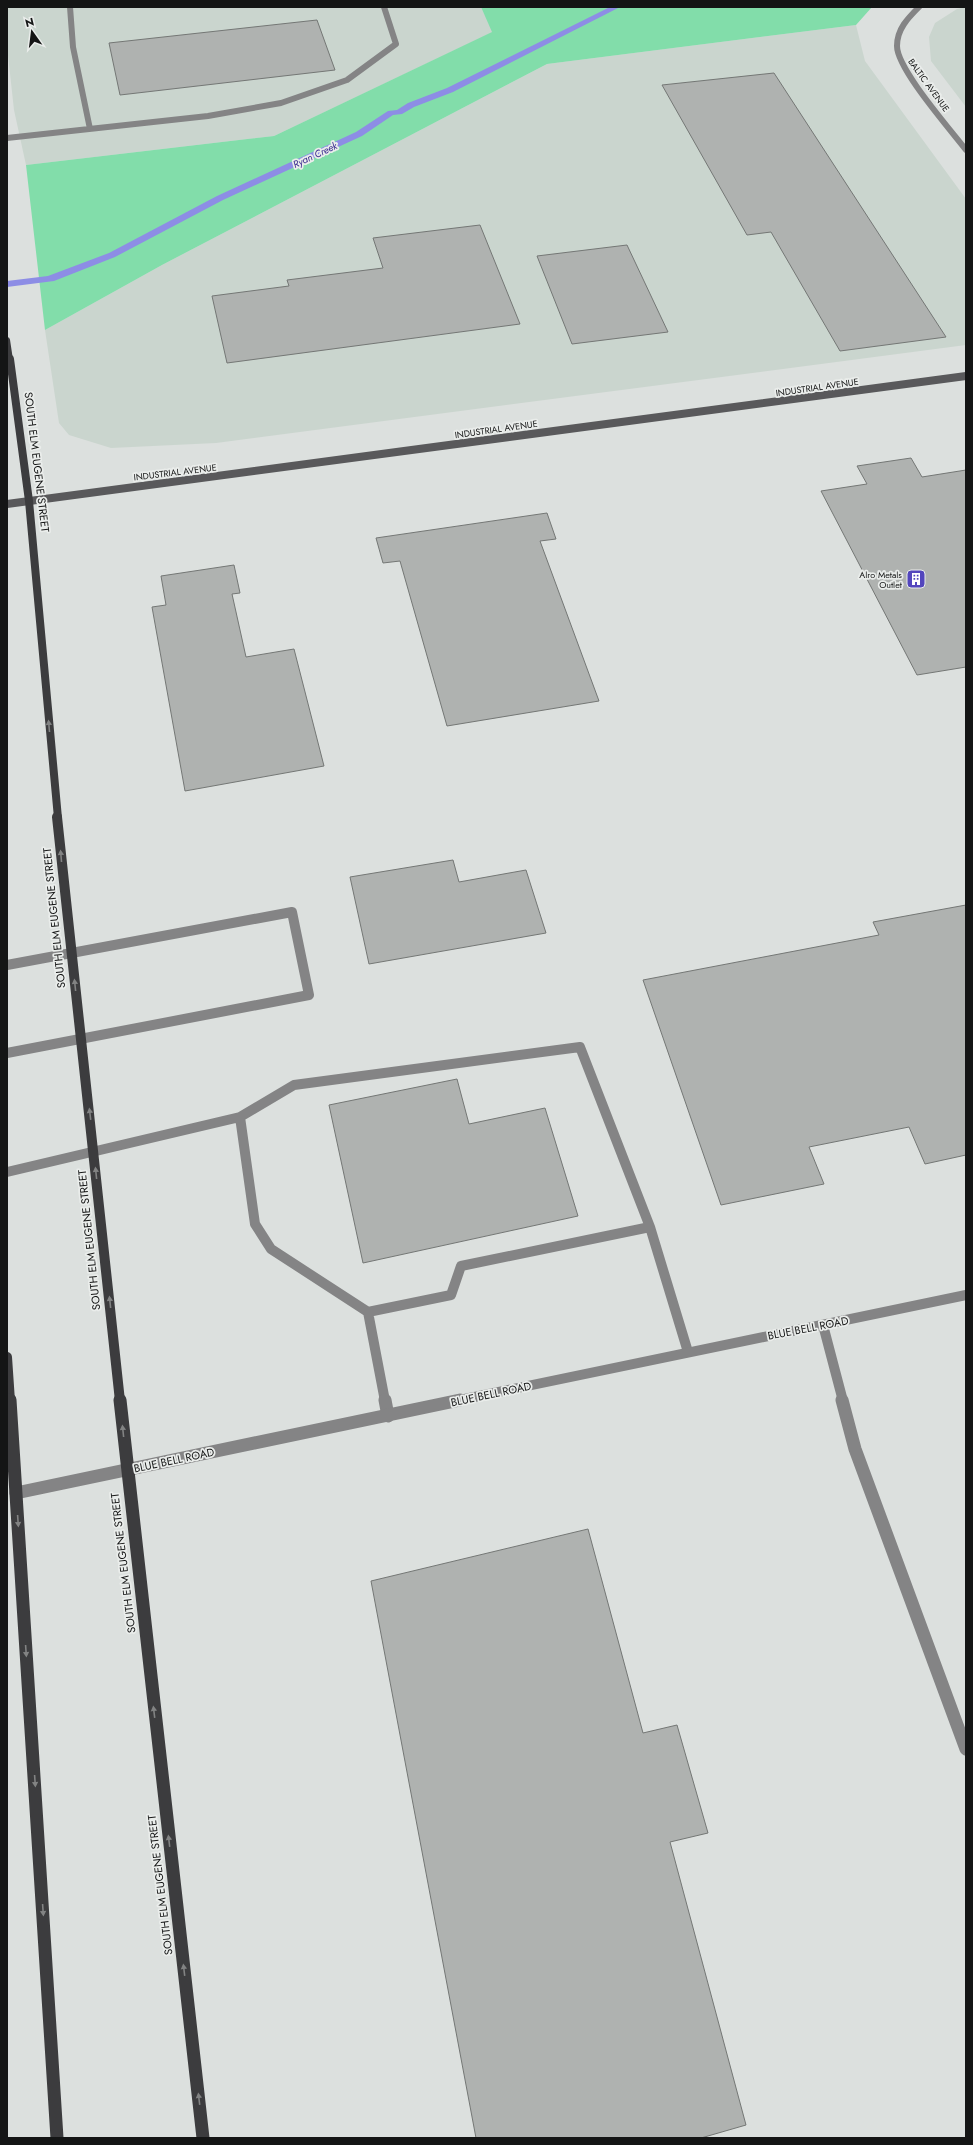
<svg xmlns="http://www.w3.org/2000/svg" width="973" height="2145" font-family="Jost,sans-serif">
	<style>
		.built { fill: #cad5ce }
		.green { fill: #82ddaa }
		.lines { fill: none; stroke-linecap: round; stroke-linejoin: round }
		.stream { fill: #8d8de5; fill-rule: evenodd }
		.building { fill: #afb2b0; stroke: #747775 }
		.service-far2 { stroke: #848485; stroke-width: 6 }
		.service-far1 { stroke: #848485; stroke-width: 10 }
		.service { stroke: #848485; stroke-width: 13 }
		.minor-far2 { stroke: #848485; stroke-width: 6 }
		.minor-far1 { stroke: #848485; stroke-width: 10 }
		.minor { stroke: #848485; stroke-width: 13 }
		.secondary { stroke: #59595b; stroke-width: 8 }
		.primary-far3 { stroke: #3c3c3e; stroke-width: 6 }
		.primary-far2 { stroke: #3c3c3e; stroke-width: 8 }
		.primary-far1 { stroke: #3c3c3e; stroke-width: 10 }
		.primary { stroke: #3c3c3e; stroke-width: 13 }
		.oneway { fill: #828383 }
		.labels { text-anchor: middle; dominant-baseline: central; stroke-width: 3.5; stroke-linejoin: round; paint-order: stroke }
		.far-street-label { font-size: 9px; fill: #141515; stroke: #eaedeb }
		.far-poi-label { font-size: 9px; fill: #141515; stroke: #eaedeb; text-anchor: end }
		.far-water-label { font-size: 10px; font-style: italic; fill: #39298e; stroke: #eaedeb }
		.street-label { font-size: 11px; fill: #141515; stroke: #eaedeb }
	</style>
	<rect width="100%" height="100%" fill="#dce0de"/>
	<!-- built -->
	<path class="built" d="M7,7H481L493,32L274,136L26,165L14,110L7,46Z
		M966,7V107L931,61L929,37L935,23L957,9Z
		M856,25L865,61L966,199V345L216,443L111,448L69,435L59,423L45,330L162,265L547,64Z"/>
	<!-- green -->
	<path class="green" d="M481,7H872L856,25L547,64L162,265L45,330L26,165L274,136L492,32Z"/>
	<g class="lines">
		<!-- stream -->
		<path class="stream" d="M610,7H620L453,92L414,107L402,114L393,115L362,136L223,200L115,257L54,281L7,287V281L48,276L109,253L217,196L356,132L388,111L397,110L408,103L447,88Z"/>
	</g>
	<!-- building -->
	<path class="building" d="M317,20L335,70L120,95L109,43Z
		M774,73L946,337L840,351L771,232L747,235L662,85Z
		M480,225L520,324L227,363L212,296L289,286L287,280L383,268L373,238Z
		M627,245L668,332L572,344L537,256Z
		M911,458L922,477L966,470V667L917,675L821,491L867,484L857,466Z
		M547,513L556,539L540,541L599,701L447,726L400,561L383,563L376,538Z
		M234,565L240,593L232,594L246,657L294,649L324,766L185,791L152,607L166,605L161,576Z
		M453,860L459,882L526,870L546,933L369,964L350,877Z
		M966,905V1155L925,1164L909,1127L809,1147L824,1184L721,1205L643,980L879,935L873,922Z
		M457,1079L469,1124L545,1108L578,1216L363,1263L329,1105Z
		M588,1529L643,1733L677,1725L708,1833L670,1842L746,2125L701,2138H476L371,1581Z"/>
	<g class="lines">
		<!-- service-far2 -->
		<path class="service-far2" d="M70,7L73,47L90,129
			M7,138L208,116L281,103L347,80L396,44L384,7"/>
		<!-- service-far1 -->
		<path class="service-far1" d="M7,965L292,912L309,995L7,1053
			M240,1117L294,1085L580,1047L650,1227
			M7,1172L240,1117L255,1224L271,1249L368,1312L385,1401
			M368,1312L451,1295L461,1266L650,1227L688,1352
			M823,1325L843,1401"/>
		<!-- service -->
		<path class="service" d="M385,1400L388,1416
			M842,1400L855,1449L966,1749"/>
		<!-- minor-far2 -->
		<path class="minor-far2" d="M919,7C908,18 897,29 897,46C897,69 950,129 966,150"/>
		<!-- minor-far1 -->
		<path class="minor-far1" d="M455,1401L966,1295"/>
		<!-- minor -->
		<path class="minor" d="M16,1493L460,1400"/>
		<!-- secondary -->
		<path class="secondary" d="M7,504L966,376"/>
		<!-- primary-far3 -->
		<path class="primary-far3" d="M7,340L10,360"/>
		<!-- primary-far2 -->
		<path class="primary-far2" d="M10,359L29,501L58,818"/>
		<!-- primary-far1 -->
		<path class="primary-far1" d="M57,817L120,1401
			M7,1357L10,1401"/>
		<!-- primary -->
		<path class="primary" d="M10,1400L57,2138
			M120,1400L203,2138"/>
	</g>
	<!-- one-way arrows -->
	<defs><path id="oneway-solid" d="M-6-.8H1V-3.2L6.5 0L1 3.2V.8H-6Z"/></defs>
	<g class="oneway">
		<use href="#oneway-solid" transform="translate(49 726) rotate(-95)"/>
		<use href="#oneway-solid" transform="translate(61 856) rotate(-95)"/>
		<use href="#oneway-solid" transform="translate(75 985) rotate(-96)"/>
		<use href="#oneway-solid" transform="translate(90 1114) rotate(-97)"/>
		<use href="#oneway-solid" transform="translate(96 1173) rotate(-96)"/>
		<use href="#oneway-solid" transform="translate(110 1302) rotate(-96)"/>
		<use href="#oneway-solid" transform="translate(123 1431) rotate(-96)"/>
		<use href="#oneway-solid" transform="translate(18 1521) rotate(86)"/>
		<use href="#oneway-solid" transform="translate(26 1651) rotate(86)"/>
		<use href="#oneway-solid" transform="translate(154 1712) rotate(-97)"/>
		<use href="#oneway-solid" transform="translate(35 1781) rotate(86)"/>
		<use href="#oneway-solid" transform="translate(169 1841) rotate(-97)"/>
		<use href="#oneway-solid" transform="translate(43 1910) rotate(86)"/>
		<use href="#oneway-solid" transform="translate(184 1970) rotate(-97)"/>
		<use href="#oneway-solid" transform="translate(199 2099) rotate(-97)"/>
	</g>
	<!-- icons -->
	<defs>
		<symbol id="building-square" viewBox="-11 -11 22 22"><rect x="-9" y="-9" width="18" height="18" rx="4" fill="#5346bd" stroke="#eaedeb"/><path d="M-4-6H4V6H1V3H-1V6H-4ZM-2.5-4.3h1.7v1.8h-1.7ZM.8-4.3h1.7v1.8H.8ZM-2.5-1h1.7V.8h-1.7ZM.8-1h1.7V.8H.8Z" fill="#fff"/></symbol>
	</defs>
	<g fill-rule="evenodd">
		<use href="#building-square" x="905" y="568" width="22" height="22"/>
	</g>
	<g class="labels">
		<!-- far-street labels -->
		<g class="far-street-label">
			<text transform="translate(929 85) rotate(54)">BALTIC AVENUE</text>
			<text transform="translate(817 387) rotate(-8)">INDUSTRIAL AVENUE</text>
			<text transform="translate(496 429) rotate(-8)">INDUSTRIAL AVENUE</text>
			<text transform="translate(175 472) rotate(-7)">INDUSTRIAL AVENUE</text>
		</g>
		<!-- far-poi labels -->
		<g class="far-poi-label">
			<text x="902" y="574">Alro Metals<tspan x="902" dy="10">Outlet</tspan></text>
		</g>
		<!-- far-water labels -->
		<g class="far-water-label">
			<text transform="translate(315 155) rotate(-25)">Ryan Creek</text>
		</g>
		<!-- street labels -->
		<g class="street-label">
			<text transform="translate(37 462) rotate(83)">SOUTH ELM EUGENE STREET</text>
			<text transform="translate(54 918) rotate(-96)">SOUTH ELM EUGENE STREET</text>
			<text transform="translate(89 1240) rotate(-96)">SOUTH ELM EUGENE STREET</text>
			<text transform="translate(808 1328) rotate(-11)">BLUE BELL ROAD</text>
			<text transform="translate(491 1394) rotate(-12)">BLUE BELL ROAD</text>
			<text transform="translate(174 1460) rotate(-12)">BLUE BELL ROAD</text>
			<text transform="translate(123 1563) rotate(-97)">SOUTH ELM EUGENE STREET</text>
			<text transform="translate(160 1885) rotate(-97)">SOUTH ELM EUGENE STREET</text>
		</g>
	</g>
	<!-- border -->
	<rect width="973" height="2145" fill="none" stroke="#141515" stroke-width="16"/>
	<!-- north arrow -->
	<g transform="translate(32 32) rotate(346)" stroke="#eaedeb" stroke-width="3" paint-order="stroke">
	<path d="M0-3L7 15L0 10L-7 15Z" fill="#141515"/>
	<text y="-6" font-size="11" font-weight="bold" text-anchor="middle" fill="#141515">N</text>
	</g>
</svg>
